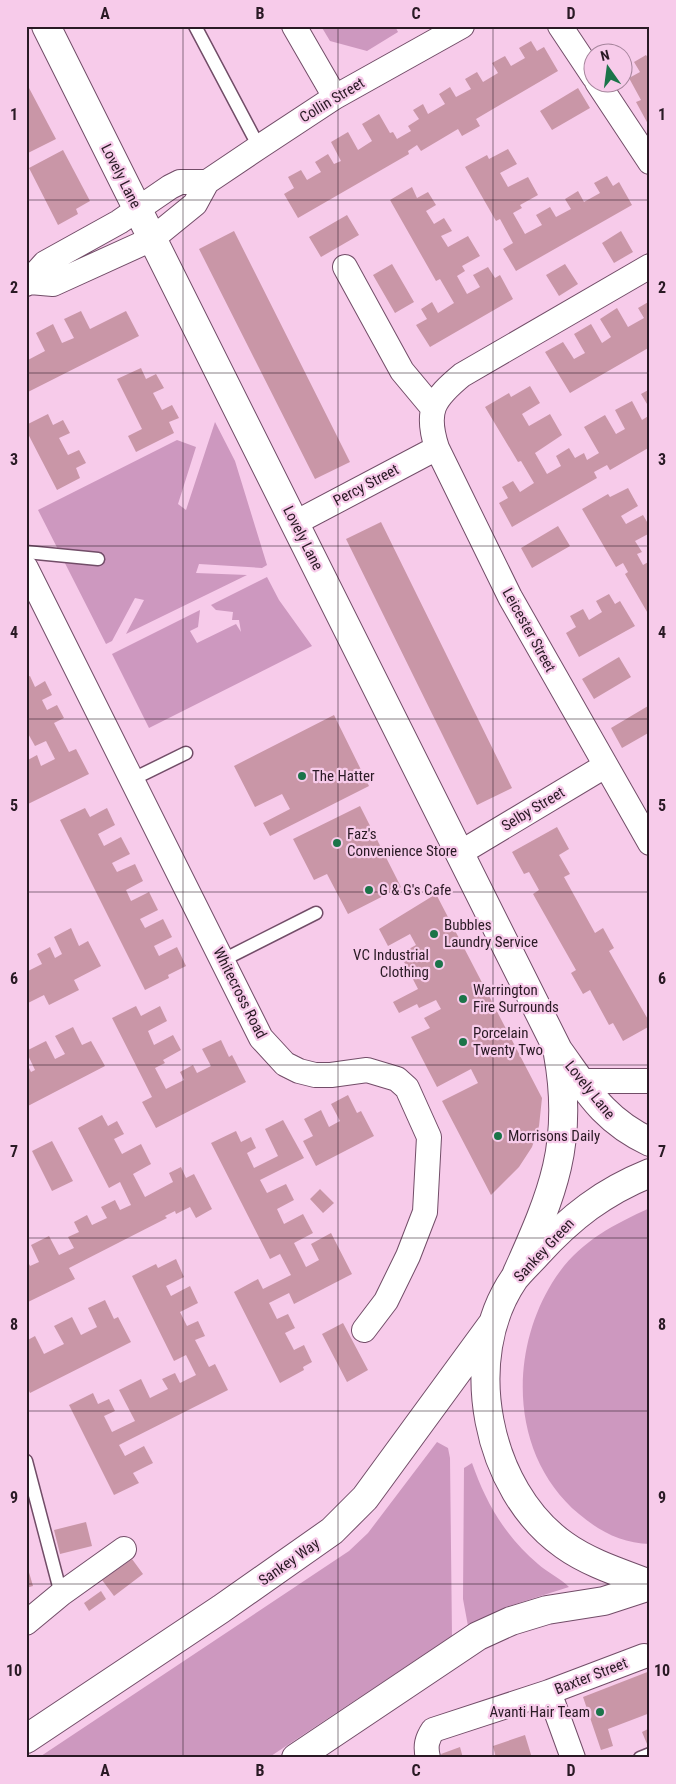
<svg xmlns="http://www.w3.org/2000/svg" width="676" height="1784" font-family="'Roboto Condensed',sans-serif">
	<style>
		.green { fill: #cd98bf }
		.building { fill: #c996a7 }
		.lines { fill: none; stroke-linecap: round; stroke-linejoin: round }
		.lane-casing { stroke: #724d68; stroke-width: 15 }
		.street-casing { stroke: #724d68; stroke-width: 26 }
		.secondary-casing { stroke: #724d68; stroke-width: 30 }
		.highway-casing { stroke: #724d68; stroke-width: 30 }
		.lane { stroke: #fff; stroke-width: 12 }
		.street { stroke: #fff; stroke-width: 24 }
		.secondary { stroke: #fff; stroke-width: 28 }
		.highway { stroke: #fff; stroke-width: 28 }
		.grid { fill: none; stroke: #2a1a25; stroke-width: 1; stroke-opacity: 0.55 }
		.poi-dot { fill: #1b7449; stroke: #f7cbea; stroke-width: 2 }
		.labels { text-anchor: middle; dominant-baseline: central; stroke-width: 4.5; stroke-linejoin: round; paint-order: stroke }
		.street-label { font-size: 15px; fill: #2a1a25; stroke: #f7cbea }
		.poi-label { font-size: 15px; fill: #2a1a25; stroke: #f7cbea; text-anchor: start }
		.neatline { fill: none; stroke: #2a1a25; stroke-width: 2 }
		.grid-label { font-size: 16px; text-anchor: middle; font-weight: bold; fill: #2a1a25 }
	</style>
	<rect width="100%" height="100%" fill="#f7cbea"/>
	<!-- green -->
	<path class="green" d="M321,26H395L398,32L367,51L330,41Z
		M215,422L235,461L267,565L262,568L199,564L196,573L247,575L126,634L144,600L135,598L112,641L106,644L38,510L177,440L196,447L178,504L186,510Z
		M267,577L279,600L312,646L149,728L112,654L200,610L198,627L190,631L197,643L236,624L241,632L239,620H232L233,612L216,610L211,605Z
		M650,1208V1544C622,1543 600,1532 579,1514C511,1457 508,1355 552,1283C576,1244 610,1226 650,1208Z
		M437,1442L448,1448L450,1458L452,1636L268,1758H38L349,1551L368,1533Z
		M472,1463C486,1503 505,1536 538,1564C547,1572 560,1578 569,1587L509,1606L468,1626L463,1599L464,1468Z"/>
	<!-- building -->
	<path class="building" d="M531,41L537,51L544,47L558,71L476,119L480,126L462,136L458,129L421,151L417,145L408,151L409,154L298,218L284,194L294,188L288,177L301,170L307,180L321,172L315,162L328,154L334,164L341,161L331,142L348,132L358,150L372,141L362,124L379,114L390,133L393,132L397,139L411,131L408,126L419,119L413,110L423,104L428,114L445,104L439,94L450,87L456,97L471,89L465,79L477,72L483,82L498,73L492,63L505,56L511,66L525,58L519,48Z
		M646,55L650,61L648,124L636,102L641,100L629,78L640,72L634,62Z
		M29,88L56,139L26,154V90Z
		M578,88L590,108L552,130L540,111Z
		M508,149L517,164L500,173L508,187L528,177L538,195L520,205L522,208L513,213L525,234L542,225L536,215L550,207L556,217L571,209L565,199L578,191L584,202L600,193L594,183L607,176L613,186L619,182L632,205L516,271L503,249L513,243L500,219L496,221L465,167L487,155L489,159Z
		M63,150L90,201L76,209L78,214L58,225L29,168Z
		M412,187L417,198L428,192L436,205L426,211L434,224L444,218L452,231L441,236L448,247L468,236L480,256L462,266L465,271L457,276L467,294L480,287L473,275L488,267L495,278L500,275L513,299L430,347L416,325L427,319L421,309L432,302L438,313L454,303L440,279L436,281L390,200Z
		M347,215L359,235L321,257L309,237Z
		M234,231L350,462L315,479L199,249Z
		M621,231L633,252L614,263L602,243Z
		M392,264L414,302L395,313L373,275Z
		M565,264L578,284L559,296L546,275Z
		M650,301V347L570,393L545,352L563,342L574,359L585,353L574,334L591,324L602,343L611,337L600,319L617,308L628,327L644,318L638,308Z
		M81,311L90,329L126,311L139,336L26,393V361L45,351L36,333L53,324L62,343L74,338L64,319Z
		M141,368L146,379L156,374L164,388L153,393L162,410L172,405L179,418L169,422L174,433L136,452L128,436L142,429L117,379Z
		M530,386L540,403L522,414L529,426L550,414L562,435L535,453L547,474L561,466L556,456L569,448L575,458L584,453L587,460L599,453L584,427L605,415L616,434L625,429L615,410L632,401L642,420L650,415V447L610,470L607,465L594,472L597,478L512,527L499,503L508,498L502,487L513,481L520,492L534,483L521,461L518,462L485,407L509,393L511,397Z
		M650,389V409L641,394Z
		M48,414L53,425L63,420L70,433L59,438L68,455L79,450L86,463L76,468L80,478L57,490L26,430V425Z
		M628,488L638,506L621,516L626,524L643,515L650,527V533L635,541L642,552L637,554L643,565L650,561V617L625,574L628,572L623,563L616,567L582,509L608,494L610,497Z
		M381,522L512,788L477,805L346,539Z
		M558,526L570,546L532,568L521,548Z
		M609,594L615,604L620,601L635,626L579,657L566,633L576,627L570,616L583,609L589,620L602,612L596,601Z
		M619,657L631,677L594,699L582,679Z
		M30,676L35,687L45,681L52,695L42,700L47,710L57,705L64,718L54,723L69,752L76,749L89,774L26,805V761L37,755L41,766L55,759L46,741L35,746L26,730V677Z
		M648,706L650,732L622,748L611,728Z
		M334,715L369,786L270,836L263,823L290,809L282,794L255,807L234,766Z
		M360,806L401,887L348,914L327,874L314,880L293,839Z
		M85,808L90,817L107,808L115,825L98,834L104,846L121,837L130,854L112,863L117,872L135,864L143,881L126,890L131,901L149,892L158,910L140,919L145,928L163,919L172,937L154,946L159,956L177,947L186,966L168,975L169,978L145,990L60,820Z
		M557,827L569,849L559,855L570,874L564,877L595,933L603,928L614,948L609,951L650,1023V1026L623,1041L613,1023L609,1025L590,990L583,994L571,973L576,970L533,894L539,890L529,872L524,874L512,852Z
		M436,894L542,1098L539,1126L532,1147L519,1167L491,1195L442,1101L478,1083L471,1069L437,1087L411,1037L430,1028L424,1018L441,1009L436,1000L419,1008L417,1004L399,1013L393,1002L418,989L400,954L416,945L410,934L388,946L379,929Z
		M71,928L79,946L88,941L101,966L74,980L79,990L49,1005L44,995L26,1004V972L42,964L37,954L50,947L55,958L62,954L54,937Z
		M136,1006L141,1016L160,1006L167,1021L148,1031L154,1045L173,1035L181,1050L163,1060L165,1063L155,1068L166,1089L184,1080L180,1072L193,1065L197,1073L211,1066L202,1049L221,1040L229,1057L232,1055L246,1082L156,1128L142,1102L152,1097L112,1018Z
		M73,1027L82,1045L91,1041L105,1066L26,1107V1062L31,1072L35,1070L26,1051L46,1041L55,1059L65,1054L55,1036Z
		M348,1095L357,1113L361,1111L374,1136L316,1166L303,1141L313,1136L304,1119L321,1110L329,1127L340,1121L331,1104Z
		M102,1115L108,1126L117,1121L124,1134L114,1139L122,1154L141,1144L151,1164L133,1174L145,1197L173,1182L169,1173L181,1167L186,1178L194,1174L212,1209L196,1218L190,1207L176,1214L175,1211L165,1216L167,1218L69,1268L75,1279L26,1303V1258L30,1266L39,1262L31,1245L49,1236L59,1255L74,1248L68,1237L79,1232L74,1222L87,1215L92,1225L107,1218L101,1207L115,1200L120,1210L131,1205L120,1182L109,1188L78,1128Z
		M283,1120L304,1158L260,1180L267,1193L286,1184L294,1200L277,1209L284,1224L303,1214L313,1233L294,1243L306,1267L319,1260L311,1244L331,1233L352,1274L294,1304L289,1293L269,1303L277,1319L288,1314L295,1328L285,1333L294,1350L304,1345L312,1362L303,1367L304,1370L280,1383L234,1292L258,1279L263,1289L291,1275L280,1254L270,1259L211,1143L236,1131L241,1142L251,1137L256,1148L247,1153L254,1168L278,1156L265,1129Z
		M52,1141L73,1181L52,1191L32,1151Z
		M320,1189L334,1203L323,1213L310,1199Z
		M176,1259L184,1277L166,1286L171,1296L190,1286L198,1303L180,1312L187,1326L198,1321L205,1336L195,1340L209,1367L215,1364L228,1390L119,1445L125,1456L144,1446L153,1463L133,1473L139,1483L114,1495L69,1405L93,1393L98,1404L109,1399L115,1411L104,1416L112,1432L135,1421L119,1390L141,1379L150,1398L168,1389L162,1379L175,1373L180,1383L196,1375L186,1355L174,1361L132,1276L156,1264L158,1268Z
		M105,1300L114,1319L118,1317L131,1342L30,1393L26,1385V1341L35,1336L44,1354L64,1344L54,1326L72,1317L81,1335L97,1327L88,1308Z
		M343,1323L368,1370L347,1382L322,1334Z
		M86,1522L92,1546L60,1554L54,1530Z
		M132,1559L143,1574L114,1596L102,1580Z
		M26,1562L33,1586L26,1588Z
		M101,1591L106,1599L89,1611L84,1603Z
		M650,1671V1713L608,1729L613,1746L601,1750L583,1697Z
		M650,1728V1743L647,1744L642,1732Z
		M525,1735L532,1758H496L493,1746Z
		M460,1747L463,1758H443L441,1754Z"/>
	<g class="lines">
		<defs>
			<path id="lane" d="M195,26L259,147
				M26,552L98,559
				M133,779L186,753
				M223,960L316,913
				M26,1461L61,1594
				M640,1758L650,1754"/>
			<path id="street" d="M294,26L335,97
				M560,26L594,77
				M597,82L650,162
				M650,266L462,375C433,399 425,411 437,448L510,597L650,843
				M345,267L402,371L432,407
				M30,282L53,284L152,239L195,204L207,182L259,147L335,97L462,26
				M26,284L45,263L119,222L170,187L180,182H207
				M295,523L437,448
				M26,568L261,1038L285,1064L299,1071L315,1075H331L367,1070L397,1079L407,1088L429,1137L425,1212L408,1256L386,1301L364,1330
				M460,853L605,766
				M568,1087L580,1081H650
				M26,1623L61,1594L124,1549
				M549,1692L573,1758
				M428,1758C425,1746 427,1739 433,1730L549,1692L644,1656"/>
			<path id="secondary" d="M46,26L558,1050C587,1090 603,1120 650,1142
				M517,1273C553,1193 574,1143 558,1054"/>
			<path id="highway" d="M650,1173C603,1192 571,1217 537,1254C530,1262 521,1270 514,1279C460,1358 486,1490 564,1545C589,1563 621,1573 650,1584
				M26,1739L221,1609L332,1531L365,1498L493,1323
				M296,1758L478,1636L511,1621L547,1610L604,1601L650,1586"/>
		</defs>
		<!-- lane casing -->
		<use href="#lane" class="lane-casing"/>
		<!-- street casing -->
		<use href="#street" class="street-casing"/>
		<!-- secondary casing -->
		<use href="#secondary" class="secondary-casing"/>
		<!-- highway casing -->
		<use href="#highway" class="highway-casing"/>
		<!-- lane -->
		<use href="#lane" class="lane"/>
		<!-- street -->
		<use href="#street" class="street"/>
		<!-- secondary -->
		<use href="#secondary" class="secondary"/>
		<!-- highway -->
		<use href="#highway" class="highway"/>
	</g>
	<!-- grid -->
	<path class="grid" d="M183,26V1758M338,26V1758M493,26V1758M26,200H650M26,373H650M26,546H650M26,719H650M26,892H650M26,1065H650M26,1238H650M26,1411H650M26,1584H650"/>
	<!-- markers -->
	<g class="poi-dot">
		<circle cx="302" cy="776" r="5"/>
		<circle cx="337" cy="843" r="5"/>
		<circle cx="369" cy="890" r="5"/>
		<circle cx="434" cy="934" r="5"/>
		<circle cx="439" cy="964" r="5"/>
		<circle cx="463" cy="999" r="5"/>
		<circle cx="463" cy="1042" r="5"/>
		<circle cx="498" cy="1136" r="5"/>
		<circle cx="600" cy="1712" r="5"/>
	</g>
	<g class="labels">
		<!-- street labels -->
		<g class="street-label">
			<text transform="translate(332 100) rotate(-31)">Collin Street</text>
			<text transform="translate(121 176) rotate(63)">Lovely Lane</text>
			<text transform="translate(366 485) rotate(-28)">Percy Street</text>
			<text transform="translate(303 538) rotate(63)">Lovely Lane</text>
			<text transform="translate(529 630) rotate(61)">Leicester Street</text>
			<text transform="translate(533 809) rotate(-31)">Selby Street</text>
			<text transform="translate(240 993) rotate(63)">Whitecross Road</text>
			<text transform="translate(590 1090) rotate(51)">Lovely Lane</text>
			<text transform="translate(544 1250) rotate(-47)">Sankey Green</text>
			<text transform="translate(289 1562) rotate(-35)">Sankey Way</text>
			<text transform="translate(591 1676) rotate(-21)">Baxter Street</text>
		</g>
		<!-- poi labels -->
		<g class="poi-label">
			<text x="312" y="776">The Hatter</text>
			<text x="347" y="834">Faz's<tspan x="347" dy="17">Convenience Store</tspan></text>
			<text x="379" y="890">G &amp; G's Cafe</text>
			<text x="444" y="925">Bubbles<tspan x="444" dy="17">Laundry Service</tspan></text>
			<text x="429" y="955" text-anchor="end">VC Industrial<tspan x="429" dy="17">Clothing</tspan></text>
			<text x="473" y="990">Warrington<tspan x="473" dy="17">Fire Surrounds</tspan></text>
			<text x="473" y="1033">Porcelain<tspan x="473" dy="17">Twenty Two</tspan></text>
			<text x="508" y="1136">Morrisons Daily</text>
			<text x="590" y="1712" text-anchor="end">Avanti Hair Team</text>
		</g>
	</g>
	<!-- border -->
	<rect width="676" height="1784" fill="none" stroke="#f7cbea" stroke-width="55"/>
	<!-- north arrow -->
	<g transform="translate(608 68) rotate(346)"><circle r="24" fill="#f7cbea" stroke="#a5849b"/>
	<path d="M0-4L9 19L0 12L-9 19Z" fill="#1b7449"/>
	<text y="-8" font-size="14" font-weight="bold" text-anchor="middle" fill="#2a1a25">N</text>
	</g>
	<rect x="28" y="28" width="620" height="1728" class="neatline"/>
	<g class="grid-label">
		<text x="105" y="19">A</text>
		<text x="260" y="19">B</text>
		<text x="416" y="19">C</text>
		<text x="571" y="19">D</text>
		<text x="14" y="120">1</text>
		<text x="662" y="120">1</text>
		<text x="14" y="293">2</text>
		<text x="662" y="293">2</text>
		<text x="14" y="465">3</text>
		<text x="662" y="465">3</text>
		<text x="14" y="638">4</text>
		<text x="662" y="638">4</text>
		<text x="14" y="811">5</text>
		<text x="662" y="811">5</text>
		<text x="14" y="984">6</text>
		<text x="662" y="984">6</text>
		<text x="14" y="1157">7</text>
		<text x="662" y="1157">7</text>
		<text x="14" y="1330">8</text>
		<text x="662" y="1330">8</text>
		<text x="14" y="1503">9</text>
		<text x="662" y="1503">9</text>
		<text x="14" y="1676">10</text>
		<text x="662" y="1676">10</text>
		<text x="105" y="1776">A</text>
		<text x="260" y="1776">B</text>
		<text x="416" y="1776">C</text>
		<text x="571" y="1776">D</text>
	</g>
</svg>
